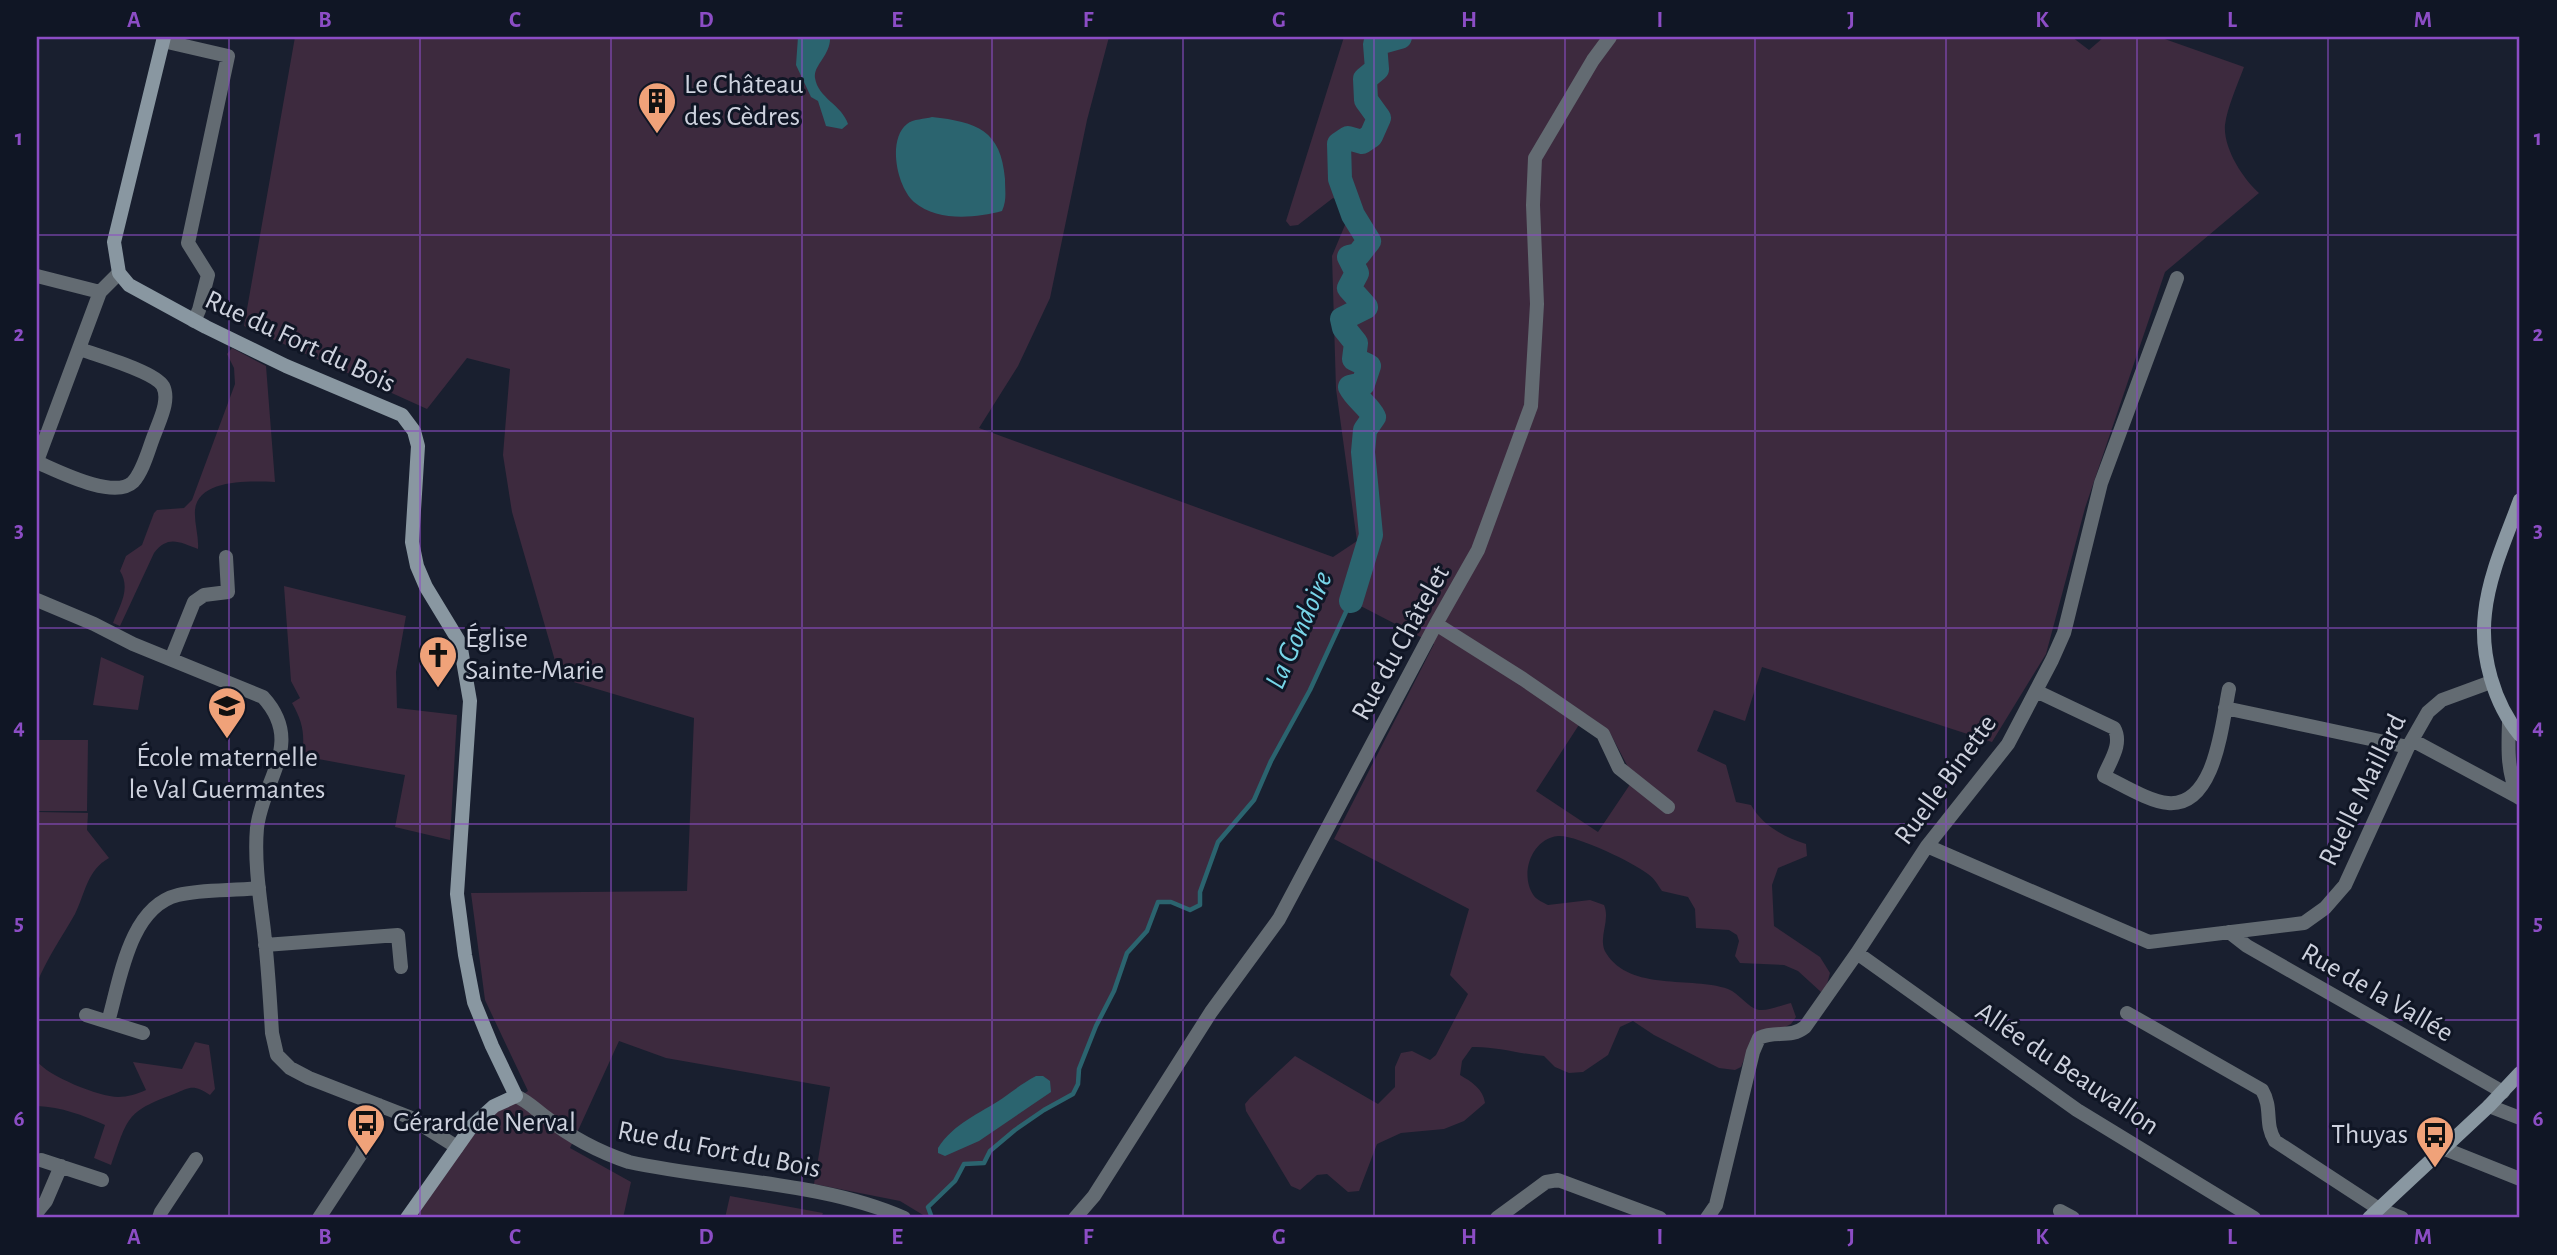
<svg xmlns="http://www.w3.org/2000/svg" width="2557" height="1255" font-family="'Alegreya Sans',sans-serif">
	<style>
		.green { fill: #3d2a3e; fill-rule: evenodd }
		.water { fill: #2b646f }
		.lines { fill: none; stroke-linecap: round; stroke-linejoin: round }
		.stream { stroke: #2b646f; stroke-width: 4.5 }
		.river { stroke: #2b646f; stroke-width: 24 }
		.street { stroke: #636b72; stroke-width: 14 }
		.secondary { stroke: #8997a1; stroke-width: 14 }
		.grid { fill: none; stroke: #8c4dc5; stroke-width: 2; stroke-opacity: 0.55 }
		.labels { text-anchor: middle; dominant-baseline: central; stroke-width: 6; stroke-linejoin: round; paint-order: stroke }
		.poi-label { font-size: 28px; fill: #ced2de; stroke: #101625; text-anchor: start }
		.street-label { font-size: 28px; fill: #ced2de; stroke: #101625 }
		.water-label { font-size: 30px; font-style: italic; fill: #78d5e8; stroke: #101625 }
		.neatline { fill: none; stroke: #8c4dc5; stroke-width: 2.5 }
		.grid-label { font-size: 23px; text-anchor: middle; font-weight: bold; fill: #8c4dc5 }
	</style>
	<rect width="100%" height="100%" fill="#191f2f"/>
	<!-- green -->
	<path class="green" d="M295,37H1109L1087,120L1050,298L1018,366L979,428L1333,557L1357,541L1336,389L1332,256L1345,225L1346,215L1343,203L1333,198L1298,225L1290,226L1286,221L1344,37H2072L2089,50L2104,37H2159L2244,67C2238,83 2227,108 2225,125C2223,148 2243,179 2259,193L2165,272L2085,508L2046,654L1992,742L1762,667L1745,721L1714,710L1697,751L1726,765L1736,802L1751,805C1763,826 1784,837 1806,844L1807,856L1778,868L1772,885L1774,926L1820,957L1830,973L1826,988L1821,992L1798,971L1784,965L1740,963L1735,956L1739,941L1737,935L1729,930L1696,928L1695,909L1688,897L1662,891C1658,885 1654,878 1648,874C1635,863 1574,834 1558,836C1531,839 1519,875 1534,896C1537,900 1544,903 1548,905L1590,900L1604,905C1611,921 1597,938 1606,953C1630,992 1692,976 1728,989C1739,993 1748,1008 1759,1010C1769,1011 1781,1005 1791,1003L1796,1017L1791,1024L1783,1028L1753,1037L1741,1067L1735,1070L1719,1068L1654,1035L1633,1021L1620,1027L1608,1055L1583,1072L1569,1073L1555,1067L1544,1056C1520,1054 1495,1046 1472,1047L1462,1061L1460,1075C1472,1082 1483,1089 1485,1103L1464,1121L1444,1129L1401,1133L1377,1144L1359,1191L1348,1192L1327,1174L1317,1175L1300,1190L1291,1186L1246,1111L1245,1104L1250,1098L1295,1056L1378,1104L1395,1087V1067L1401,1053L1412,1051L1430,1060L1436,1055L1468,994L1450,975L1469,909L1334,839L1434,644L1351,601L1310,690L1271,761L1254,800L1218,842L1200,892V905L1190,910L1171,902H1158L1147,931L1127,953L1114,991L1096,1026L1079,1069L1078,1084L1073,1094L1044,1110L1015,1130L990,1151L984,1163L964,1164L955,1181L928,1207L932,1218H928L900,1201L814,1184L830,1087L666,1058L619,1041L570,1148L631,1182L623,1218H414L462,1147L498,1111L528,1091L485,1000L471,893L687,891L694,718L560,678L512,512L503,455L510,369L467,358L427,409L244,326ZM1586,714L1609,731L1628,767L1637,774L1598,832L1536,791Z
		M232,348L266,366L275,482C252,481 198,478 195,510C194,523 199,536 198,549C179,542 168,535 154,553L120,626L113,623C120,605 131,589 120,571L126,556L142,545L154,513L157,510L184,508L192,500L235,384L234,368L227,354Z
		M284,586L406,616L396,672L397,708L457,715L450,840L395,827L405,775L302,756C305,735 303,722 292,703L300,698L291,681Z
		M101,657L144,676L138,710L93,705Z
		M37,740H88L87,811H37Z
		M37,812L88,813L87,830L109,858C87,870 85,894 75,914C62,937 47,958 37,983Z
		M195,1042L209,1045L215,1089L210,1095C194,1084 190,1087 174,1094C125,1112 128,1118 111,1165L94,1158L105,1125C82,1115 62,1107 37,1106V1061C47,1076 100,1097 118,1097C128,1097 137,1094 146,1090L133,1062L182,1069Z
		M730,1196L823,1213L821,1218H725Z"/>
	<!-- water -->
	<path class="water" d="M798,37H830C831,55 813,65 815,78C818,98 842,105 848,124L842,129L826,126L818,101L811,97L796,65Z
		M932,117C977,122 1001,130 1005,179C1005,191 1007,200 1002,211C975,218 938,222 914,202C897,187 887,140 907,124C913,119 925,119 932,117Z
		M1036,1076H1043L1050,1081L1051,1092L979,1141L945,1156L938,1153V1148C954,1123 979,1114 1003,1098C1014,1090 1023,1083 1036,1076Z"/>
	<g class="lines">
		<!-- stream -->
		<path class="stream" d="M932,1218L928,1207L955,1181L964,1164L984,1163L990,1151L1015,1130L1044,1110L1073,1094L1078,1084L1079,1069L1096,1026L1114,991L1127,953L1147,931L1158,902H1171L1190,910L1200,905V892L1218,842L1254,800L1271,761L1310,690L1351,601"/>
		<!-- river -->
		<path class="river" d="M1351,601L1371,535L1363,452L1365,430L1374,417C1368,405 1356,399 1350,387L1363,384L1369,366L1354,359L1356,343L1344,328L1342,319L1366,307L1349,288L1357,273L1349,257L1358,255L1369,241L1353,215L1340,179L1339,144L1348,138L1362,142L1371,136L1379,118L1366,100L1365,79L1377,69L1375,44L1400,37"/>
		<!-- street -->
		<path class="street" d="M163,41L228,56L188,243L208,275L199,310L194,321
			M37,276L100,292
			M37,461L100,292L119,273
			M37,462C58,471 114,500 133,482C144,470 149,447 155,433C160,419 170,400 163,386C154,371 98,356 80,349
			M37,600L94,624L133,644L263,697C305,743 263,778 257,828C254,861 260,898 264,931C268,965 270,999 272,1033L277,1055L290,1068L309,1078L409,1117L457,1147
			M1436,624L1523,679L1603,734L1619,768L1668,807
			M171,659L194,602L204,595L228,592L226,557
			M2036,691L2114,728C2123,744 2110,761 2104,776C2121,784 2150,802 2168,803C2216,807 2222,722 2229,689
			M2225,708L2408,747
			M2509,722C2508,749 2507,773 2519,798
			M2412,740L2520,798
			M1927,846L2149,942L2304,923L2325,908L2345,885L2408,747L2428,712L2442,700L2491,682
			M2229,932L2247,946L2503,1092
			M265,945L398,935L401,967
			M1857,953L2077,1110L2254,1218
			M2127,1013L2262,1090C2273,1109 2264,1123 2275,1141L2379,1209L2402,1218
			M86,1015L143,1033
			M108,1022C120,981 129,907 178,895C203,889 233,891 259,888
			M516,1096C529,1102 536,1110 547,1118C572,1138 599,1152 629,1162C716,1181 824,1182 904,1218
			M2489,1106L2520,1118
			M2445,1149L2520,1179
			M41,1160L102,1180
			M2060,1211L2073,1218
			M37,1212L46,1201L61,1166
			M159,1218L161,1212L196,1159
			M319,1218L361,1154L379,1105
			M1075,1218L1094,1196L1211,1012L1279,919L1436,624L1478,550L1531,406L1537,304L1533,205L1535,158L1593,60L1610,37
			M1497,1218L1546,1182L1558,1180L1660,1218
			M1707,1218L1716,1205L1753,1052L1759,1038C1776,1030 1790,1039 1805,1027L1857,953L1927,846L2008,744L2052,660L2064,633L2101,483L2177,278"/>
		<!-- secondary -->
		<path class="secondary" d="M164,37L114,242L119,273L129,285L206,327L286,366L402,415L414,431L418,446L412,542L417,566L426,587L460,643L470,701L457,894L465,955L474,1002L492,1046L516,1096L494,1106L472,1126L407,1218
			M2520,500C2507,536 2489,574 2485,613C2480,655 2494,704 2520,735
			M2369,1218L2489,1106L2520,1073"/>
	</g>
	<!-- grid -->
	<path class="grid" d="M229,37V1218M420,37V1218M611,37V1218M802,37V1218M992,37V1218M1183,37V1218M1374,37V1218M1565,37V1218M1755,37V1218M1946,37V1218M2137,37V1218M2328,37V1218M37,235H2520M37,431H2520M37,628H2520M37,824H2520M37,1020H2520"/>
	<!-- icons -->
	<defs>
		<symbol id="building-pin" viewBox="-11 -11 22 30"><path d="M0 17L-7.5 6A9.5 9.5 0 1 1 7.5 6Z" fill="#f0a279" stroke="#101625"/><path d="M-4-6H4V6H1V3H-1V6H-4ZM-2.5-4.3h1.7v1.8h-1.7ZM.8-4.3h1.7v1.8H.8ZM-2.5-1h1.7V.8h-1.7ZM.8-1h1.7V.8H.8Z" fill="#111"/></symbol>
		<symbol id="church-pin" viewBox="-11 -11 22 30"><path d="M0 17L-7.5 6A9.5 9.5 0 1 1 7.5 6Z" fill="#f0a279" stroke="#101625"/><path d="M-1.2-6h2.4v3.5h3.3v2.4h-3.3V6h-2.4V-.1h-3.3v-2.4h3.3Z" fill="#111"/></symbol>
		<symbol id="school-pin" viewBox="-11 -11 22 30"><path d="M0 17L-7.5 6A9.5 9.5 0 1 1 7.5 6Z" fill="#f0a279" stroke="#101625"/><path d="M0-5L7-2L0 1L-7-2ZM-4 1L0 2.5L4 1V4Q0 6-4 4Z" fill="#111"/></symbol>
		<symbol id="bus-pin" viewBox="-11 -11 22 30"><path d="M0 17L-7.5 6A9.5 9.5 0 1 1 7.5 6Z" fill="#f0a279" stroke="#101625"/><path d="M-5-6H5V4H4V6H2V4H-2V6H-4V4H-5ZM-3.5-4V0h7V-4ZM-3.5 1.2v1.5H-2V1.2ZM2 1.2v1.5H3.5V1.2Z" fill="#111"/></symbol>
	</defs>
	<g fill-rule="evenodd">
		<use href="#building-pin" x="635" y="79" width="44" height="60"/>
		<use href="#church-pin" x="416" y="633" width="44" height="60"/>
		<use href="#school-pin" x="205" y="684" width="44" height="60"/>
		<use href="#bus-pin" x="344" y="1101" width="44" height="60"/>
		<use href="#bus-pin" x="2413" y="1113" width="44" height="60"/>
	</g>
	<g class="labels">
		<!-- poi labels -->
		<g class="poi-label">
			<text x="684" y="85">Le Château<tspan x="684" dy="32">des Cèdres</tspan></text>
			<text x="465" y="639">Église<tspan x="465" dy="32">Sainte-Marie</tspan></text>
			<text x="227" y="758" text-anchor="middle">École maternelle<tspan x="227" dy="32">le Val Guermantes</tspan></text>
			<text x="393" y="1123">Gérard de Nerval</text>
			<text x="2408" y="1135" text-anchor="end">Thuyas</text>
		</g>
		<!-- street labels -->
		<g class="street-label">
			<text transform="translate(300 342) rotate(25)">Rue du Fort du Bois</text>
			<text transform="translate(1401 643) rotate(-61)">Rue du Châtelet</text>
			<text transform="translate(1946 780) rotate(-54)">Ruelle Binette</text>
			<text transform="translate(2363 790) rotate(-64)">Ruelle Maillard</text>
			<text transform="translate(2377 993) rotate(30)">Rue de la Vallée</text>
			<text transform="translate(2067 1069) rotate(34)">Allée du Beauvallon</text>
			<text transform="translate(719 1150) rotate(11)">Rue du Fort du Bois</text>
		</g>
		<!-- water labels -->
		<g class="water-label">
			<text transform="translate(1299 630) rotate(-66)">La Gondoire</text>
		</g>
	</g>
	<!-- border -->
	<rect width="2557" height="1255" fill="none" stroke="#101625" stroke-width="77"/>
	<rect x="38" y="38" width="2480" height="1178" class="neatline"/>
	<g class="grid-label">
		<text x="134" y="27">A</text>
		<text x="325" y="27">B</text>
		<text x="515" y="27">C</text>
		<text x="706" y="27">D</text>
		<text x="897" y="27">E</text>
		<text x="1088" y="27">F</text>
		<text x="1279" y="27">G</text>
		<text x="1469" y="27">H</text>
		<text x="1660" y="27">I</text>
		<text x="1851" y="27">J</text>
		<text x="2042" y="27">K</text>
		<text x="2232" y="27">L</text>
		<text x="2423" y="27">M</text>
		<text x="19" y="145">1</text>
		<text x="2538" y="145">1</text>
		<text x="19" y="341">2</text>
		<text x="2538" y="341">2</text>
		<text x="19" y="537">3</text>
		<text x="2538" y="537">3</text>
		<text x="19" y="734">4</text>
		<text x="2538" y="734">4</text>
		<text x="19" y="930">5</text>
		<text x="2538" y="930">5</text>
		<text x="19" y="1126">6</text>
		<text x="2538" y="1126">6</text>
		<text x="134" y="1244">A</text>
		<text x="325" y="1244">B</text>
		<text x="515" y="1244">C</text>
		<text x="706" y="1244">D</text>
		<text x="897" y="1244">E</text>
		<text x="1088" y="1244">F</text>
		<text x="1279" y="1244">G</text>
		<text x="1469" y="1244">H</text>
		<text x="1660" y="1244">I</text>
		<text x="1851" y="1244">J</text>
		<text x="2042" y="1244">K</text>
		<text x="2232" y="1244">L</text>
		<text x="2423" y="1244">M</text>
	</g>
</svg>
